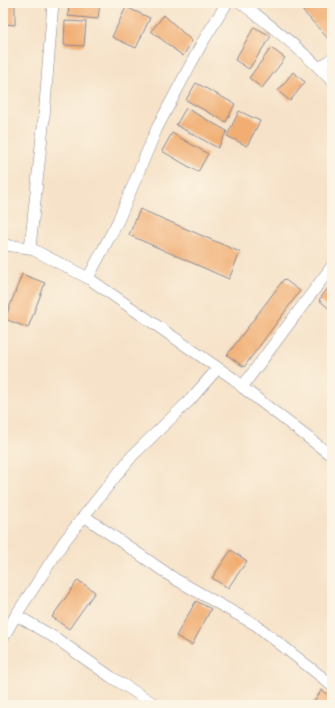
<svg xmlns="http://www.w3.org/2000/svg" width="335" height="708" font-family="'EB Garamond',serif">
	<style>
		.building { fill: #f1ad72 }
		.lines { fill: none; stroke-linecap: round; stroke-linejoin: round }
		.street-casing { stroke: #888893; stroke-width: 12 }
		.street { stroke: #fff; stroke-width: 11 }
	</style>
	<rect width="100%" height="100%" fill="#fcf5e5"/>
	<filter id="ink" filterUnits="userSpaceOnUse"><feTurbulence type="fractalNoise" baseFrequency=".025" numOctaves="2"/><feDisplacementMap in="SourceGraphic" scale="8" xChannelSelector="R" yChannelSelector="G"/><feConvolveMatrix kernelMatrix="1 2 1 2 8 2 1 2 1" color-interpolation-filters="sRGB"/></filter>
	<filter id="wash" filterUnits="userSpaceOnUse"><feTurbulence type="fractalNoise" baseFrequency=".012" numOctaves="4" result="noise"/><feDisplacementMap in="SourceGraphic" scale="16" xChannelSelector="R" yChannelSelector="G"/><feGaussianBlur stdDeviation="0.9" result="paint"/><feColorMatrix in="noise" values="0 0 0 0 0 0 0 0 0 0 0 0 0 0 0 0 0 1.4 0 .05"/><feComposite in="paint" operator="in"/></filter>
	<g filter="url(#wash)">
		<rect width="100%" height="100%" fill="#f6e2c8"/>
		<g id="blocks">
			<!-- building -->
			<path class="building" d="M3,3H15V25L3,24Z
				M69,3H100L98,19L68,16Z
				M310,3H323L332,13V43L302,10Z
				M126,7L150,18L136,48L112,37Z
				M164,15L192,41L183,56L151,31Z
				M65,21L86,22L84,46L64,45Z
				M254,27L271,36L249,69L235,60Z
				M271,48L285,58L262,88L249,78Z
				M293,72L305,82L290,101L278,91Z
				M196,83L235,104L226,122L186,100Z
				M186,108L227,131L218,148L176,125Z
				M239,111L260,121L247,146L227,136Z
				M172,133L208,154L198,172L162,151Z
				M140,209L240,252L229,279L129,235Z
				M22,274L45,283L28,328L5,319Z
				M284,279L300,291L244,367L227,355Z
				M332,283V311L319,300Z
				M231,550L247,561L228,588L212,578Z
				M78,580L95,592L69,629L52,617Z
				M196,601L211,609L192,645L176,636Z
				M322,690L332,697V705H311Z"/>
		</g>
	</g>
	<g filter="url(#ink)">
		<use href="#blocks" fill-opacity="0" stroke="#888893" stroke-width="1"/>
		<g class="lines">
			<defs>
				<path id="street" d="M241,3C273,27 305,52 332,81
					M320,68L332,58
					M3,245L30,248L88,278L234,379L242,387L332,456
					M30,248L44,117L53,3
					M88,278L118,221L157,128L202,43L227,3
					M242,387L332,266
					M84,516L175,579L256,625L323,678L332,686
					M16,615L57,639L111,677L156,705
					M3,638L16,615L63,543L84,516L132,456L190,400L218,368"/>
			</defs>
			<!-- street casing -->
			<use href="#street" class="street-casing"/>
			<!-- street -->
			<use href="#street" class="street"/>
		</g>
	</g>
	<!-- margin -->
	<rect width="335" height="708" fill="none" stroke="#fcf5e5" stroke-width="16"/>
</svg>
